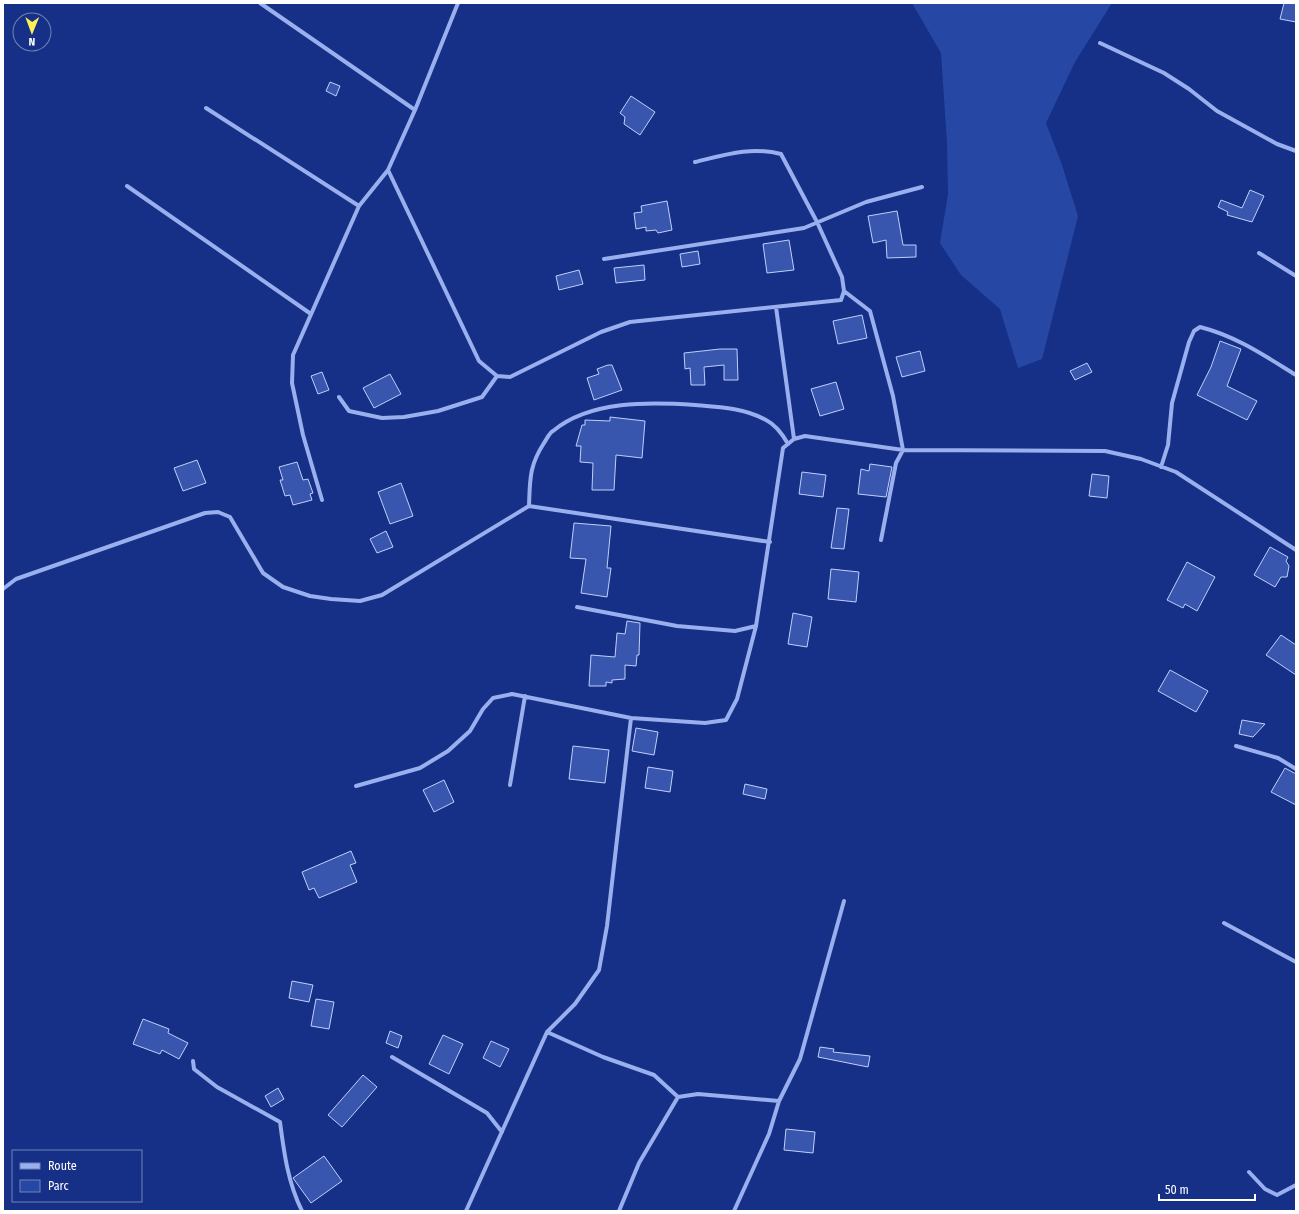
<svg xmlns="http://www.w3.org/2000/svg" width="1299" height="1214" font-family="'Fira Sans Condensed',sans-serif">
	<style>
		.green { fill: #2747a5 }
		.building { fill: #3956ae; stroke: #c0cffa }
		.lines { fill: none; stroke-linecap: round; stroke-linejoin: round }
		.street { stroke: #9aafee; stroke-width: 4 }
	</style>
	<rect width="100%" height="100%" fill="#153086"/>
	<!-- green -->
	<path class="green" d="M912,3H1112L1075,62L1046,123L1062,165L1078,216L1042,359L1018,368L1000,309L961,275L940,243L948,194L947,143L941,53Z"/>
	<!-- building -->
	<path class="building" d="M1284,3H1296V22L1280,19Z
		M330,82L340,86L336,96L326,91Z
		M631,96L655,112L640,135L624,124L625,117L620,113Z
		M1250,190L1264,196L1252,222L1227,215L1228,212L1218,207L1221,200L1242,208Z
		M667,201L672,230L658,233L656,230L646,231V227L636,229L634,213L642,212L641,206Z
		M897,211L903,245H916V257L887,258L886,240L873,243L868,216Z
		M789,240L794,270L767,273L763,244Z
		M698,251L700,264L682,267L680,254Z
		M644,265L645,280L616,283L614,268Z
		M579,270L583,284L559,290L556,276Z
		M862,315L867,338L838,344L833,321Z
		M1220,341L1241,349L1227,386L1257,401L1247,420L1197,395L1211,367Z
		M720,349H737L738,380H724V365L704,367L705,385H691L690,368L685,369L684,353Z
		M920,351L925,371L902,377L896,357Z
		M1087,363L1092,372L1075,380L1070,371Z
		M608,365H612L622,390L594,400L587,378L599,374L597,369Z
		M322,372L329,390L318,394L311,376Z
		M390,374L401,394L374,408L363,388Z
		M836,382L844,409L820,416L811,389Z
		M610,417L645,421L642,458L616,455L614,490H592L593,463L580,462L581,446H576L582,425H585V420L610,421Z
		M197,460L206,483L183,491L174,468Z
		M297,462L303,480L308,479L313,493L310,494L312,500L293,505L290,495L285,496L280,480H283L279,467Z
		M870,464L892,467L886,497L858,494L861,469L869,471Z
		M802,472L826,475L823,497L799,494Z
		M1092,474L1109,476L1107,498L1089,496Z
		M401,483L413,516L390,524L378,492Z
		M837,508L849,509L844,549L831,548Z
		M574,523L611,526L607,568H611L607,597L581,593L586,559L570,558Z
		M386,531L393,547L377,553L370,539Z
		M1270,547L1288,557L1286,561L1289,566L1287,577H1281L1275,587L1254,575Z
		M1187,562L1215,577L1197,611L1185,604L1183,608L1167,600Z
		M831,569L859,572L856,602L828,599Z
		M793,613L812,617L807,647L788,644Z
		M627,621L640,623L639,655H637L636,666L625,665V679L612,680V683L606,682V686H589L591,655L615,657L617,633L625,634Z
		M1281,635L1296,645V675L1266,655Z
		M1170,670L1208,691L1196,712L1158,691Z
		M1242,720L1265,724L1253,737L1239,734Z
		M636,728L658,732L654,755L632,751Z
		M573,746L609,750L605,783L569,779Z
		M648,767L673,771L670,792L645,788Z
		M1285,768L1296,774V805L1271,792Z
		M444,780L454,802L434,812L423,790Z
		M745,784L767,789L765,799L743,794Z
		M351,851L356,863L350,865L357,882L319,898L314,888L309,890L302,872Z
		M292,981L313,985L309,1002L289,998Z
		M316,999L334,1002L329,1029L311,1026Z
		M143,1019L169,1029L168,1033L188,1043L179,1059L162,1050L160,1054L133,1044Z
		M390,1031L402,1036L398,1048L386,1043Z
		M443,1035L463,1044L449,1074L429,1064Z
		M491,1041L509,1049L500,1067L483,1058Z
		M820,1047L834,1049L833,1052L870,1056L868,1067L818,1057Z
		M363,1075L377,1087L342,1127L328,1115Z
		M278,1088L284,1099L271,1107L265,1096Z
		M786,1129L815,1132L813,1153L784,1150Z
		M324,1156L342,1181L311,1203L293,1178Z"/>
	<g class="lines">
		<!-- street -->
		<path class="street" d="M260,3L415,110
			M1100,43L1164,73L1189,89L1217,111L1277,144L1296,151
			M206,108L359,206
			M388,170L479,361L497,376L510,377L601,332L630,322L841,300L844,291L842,277L817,222L781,154C751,146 724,155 695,162
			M127,186L311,314
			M1259,253L1296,276
			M604,259L804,228L866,202L922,187
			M844,291L870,311L893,396L903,450L896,463L881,540
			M776,307L794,439
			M339,397L349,411L382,418L404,417L438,411L482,397L497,376
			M1161,467L1168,445L1172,403L1189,342L1194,331L1200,327C1236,336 1265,356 1296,375
			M322,500L303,435L292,383L293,355L359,206L388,170L415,110L458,3
			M529,506C530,480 529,466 544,443C547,439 549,433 553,431C590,400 650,402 695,405C719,407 744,408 766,420C776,425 783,435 788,444
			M3,589L16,579L205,513L218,512L230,517L263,573L283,587L310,596L331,599L360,601L382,595L529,506L770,542
			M577,607L677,626L735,631L756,626
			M1236,746L1278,758L1296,769
			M510,785L525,696
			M356,786L420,768L448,751L470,731L483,709L493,698L512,694L631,718L705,723L726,720L737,699L756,626L783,448L794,439L805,436L903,450L1105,451L1141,459L1176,472L1296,550
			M1224,923L1296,962
			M547,1032L603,1057L654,1075L678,1097L698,1094L779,1101
			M392,1057L487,1113L502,1132
			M193,1061L194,1069L217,1087L280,1122C284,1153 288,1183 302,1211
			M1249,1172L1265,1189L1277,1195L1296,1185
			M466,1211L547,1032L575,1004L599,970L607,926L631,718
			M619,1211L639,1163L678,1097
			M734,1211L769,1134L779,1101L800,1059L844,901"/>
	</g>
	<!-- border -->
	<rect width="1299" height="1214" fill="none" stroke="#ffffff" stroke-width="8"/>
	<!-- legend -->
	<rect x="12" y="1150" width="130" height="52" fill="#153086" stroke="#7383b6"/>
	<rect x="20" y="1163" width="20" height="6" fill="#9aafee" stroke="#7383b6"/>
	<text x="48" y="1170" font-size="12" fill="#ffffff">Route</text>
	<rect x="20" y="1180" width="20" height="12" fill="#2747a5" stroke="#7383b6"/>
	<text x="48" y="1190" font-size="12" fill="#ffffff">Parc</text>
	<!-- north arrow -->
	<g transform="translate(32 32) rotate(181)"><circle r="19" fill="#153086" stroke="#7383b6"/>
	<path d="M0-3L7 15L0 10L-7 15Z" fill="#fff057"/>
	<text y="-6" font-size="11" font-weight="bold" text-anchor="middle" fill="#ffffff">N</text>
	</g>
	<!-- scale -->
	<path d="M1159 1194v6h96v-6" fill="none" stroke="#ffffff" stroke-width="2"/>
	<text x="1165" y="1194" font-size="12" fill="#ffffff" stroke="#153086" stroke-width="3" paint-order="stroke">50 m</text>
</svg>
